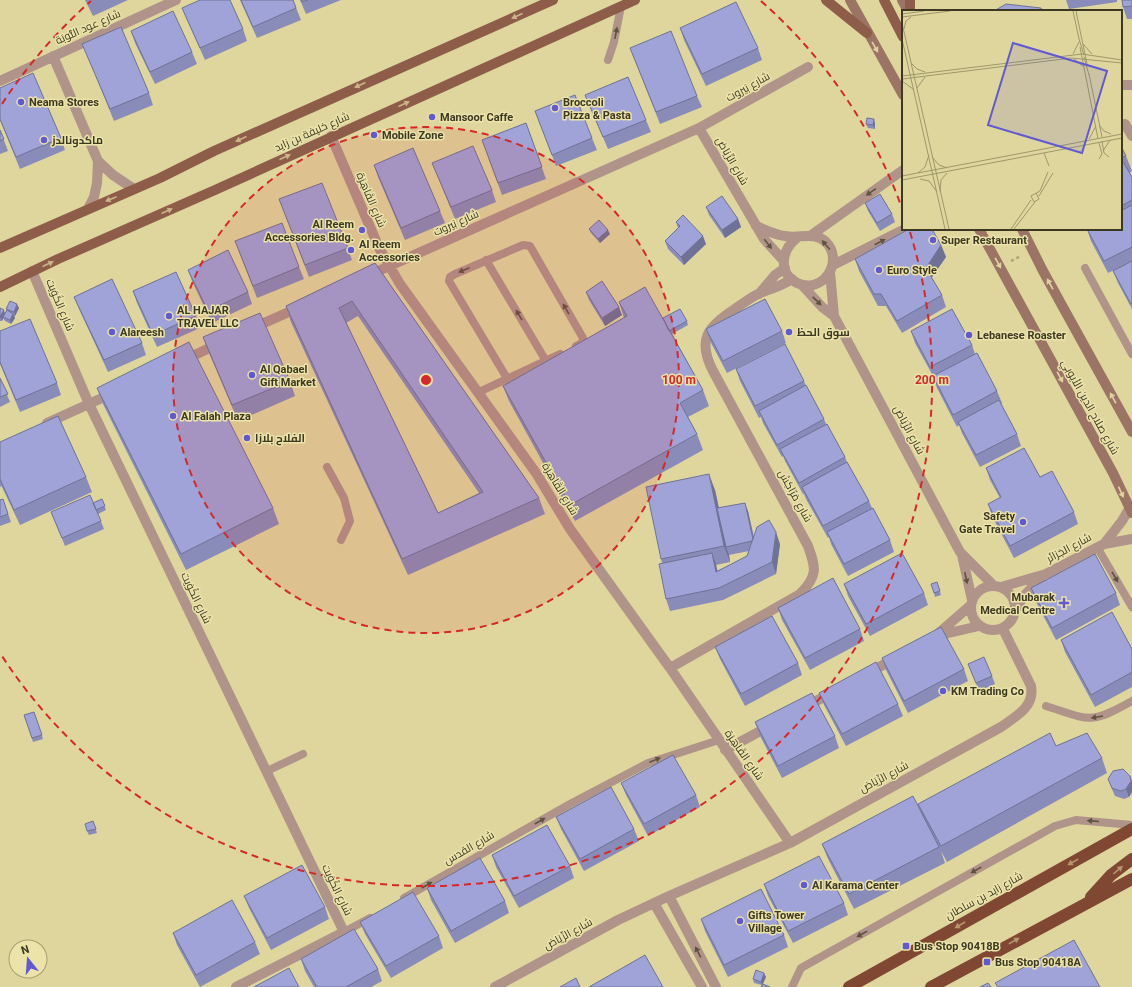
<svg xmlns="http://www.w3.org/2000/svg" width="1132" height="987" font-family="Roboto,Cairo,sans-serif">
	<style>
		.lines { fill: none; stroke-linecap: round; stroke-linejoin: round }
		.path { stroke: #aaa375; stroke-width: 2.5; stroke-dasharray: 3 3; stroke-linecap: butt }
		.lane { stroke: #b09389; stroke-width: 8 }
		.street { stroke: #b09389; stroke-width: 10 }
		.secondary { stroke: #9c7465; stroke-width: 10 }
		.primary { stroke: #8e5d4a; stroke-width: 10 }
		.highway { stroke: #804833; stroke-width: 12 }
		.wall { fill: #898cb9; fill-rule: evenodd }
		.shaded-wall { fill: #6f7296 }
		.building { fill: #9fa3d7; stroke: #6f7296; fill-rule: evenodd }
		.oneway { fill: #cab488 }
		.oneway2 { fill: #5f5340 }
		.oneway3 { fill: #dfd2a0 }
		.oneway4 { fill: #b6966e }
		.ring { fill: none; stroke: #d62828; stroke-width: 2; stroke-dasharray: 7 5 }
		.poi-dot { fill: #6159d2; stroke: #ebe3aa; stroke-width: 1.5 }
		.labels { text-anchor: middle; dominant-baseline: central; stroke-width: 3; stroke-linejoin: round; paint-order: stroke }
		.street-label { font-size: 11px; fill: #3c3821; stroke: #ebe3aa }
		.poi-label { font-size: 11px; font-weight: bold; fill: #3c3821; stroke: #ebe3aa; text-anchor: start }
		.inset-road { fill: none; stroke: #9d976b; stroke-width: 1 }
		.view { fill: #6159d2; fill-opacity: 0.15; stroke: #6159d2; stroke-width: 2 }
		.inset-edge { fill: none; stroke: #3c3821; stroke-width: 2 }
		.centre { fill: #d62828; stroke: #ebe3aa; stroke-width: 2 }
		.ring-label { font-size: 12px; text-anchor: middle; font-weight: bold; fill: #d62828; stroke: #ebe3aa; stroke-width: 3; stroke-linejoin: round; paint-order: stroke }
	</style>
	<rect width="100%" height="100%" fill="#ded69d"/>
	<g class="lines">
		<!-- path -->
		<path class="path" d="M1011,261L1021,256"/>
		<!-- lane -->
		<path class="lane" d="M608,60L614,42L621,6
			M486,260L546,361
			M1085,268L1132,354
			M508,380L449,281L450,277L455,274L523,245L530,246L583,338L582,343L576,346
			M479,392L560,354
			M327,467L344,498L350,521L341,540
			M1097,547L1132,607
			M1046,706C1090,720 1090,725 1132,701
			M267,771L303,754
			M404,898L570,804L648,763L719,740
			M344,932L370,918
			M792,987L801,968L1055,826L1076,820L1132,825"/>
		<!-- street -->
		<path class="street" d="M53,56L98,161L97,183L94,197L88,209
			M0,81L176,0
			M1121,85H1132
			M1125,124L1132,136
			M699,128L764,239L783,260
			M331,136L379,248L400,284L536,473L570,529L670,668L790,843
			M98,161L113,175L134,189
			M756,226C766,230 775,235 785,236C799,239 814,231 826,242C845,262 822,295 797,283C777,273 782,249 797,238
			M810,236L903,170
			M833,265L905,229
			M32,271L89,404L344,932L236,987
			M830,272L834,316L960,552L994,586
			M367,276L699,128L808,67
			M802,285L822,307L834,316
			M759,294L775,275L785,268
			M253,328L300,307
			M184,360L218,344
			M47,423L113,393
			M1104,544L1122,521L1129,509
			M962,555L972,600
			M971 608a22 22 0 1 1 44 0a22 22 0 1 1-44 0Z
			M1001,587L1046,574L1104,544L1132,539
			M1016,609L1024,596L1041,578
			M940,635L979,626
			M933,638L971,605
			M670,668L800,594C818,576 816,568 808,546L713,371C697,340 707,327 735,309C742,304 750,298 758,294C771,288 778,288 792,279
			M868,673L896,658
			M805,707L833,692
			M725,750L770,726
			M669,896L716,987
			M654,903L702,987
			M495,987L618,920L669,896L790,843L1001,727C1016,716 1035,707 1031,686L1003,629"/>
		<!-- secondary -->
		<path class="secondary" d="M850,0L903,95
			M902,0L908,11
			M979,229L1113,473L1132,513
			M1022,229L1043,271L1132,432"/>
		<!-- primary -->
		<path class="primary" d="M826,0L867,33
			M884,0L903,37
			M910,11V0
			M0,248L160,178L214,151L553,0
			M0,287L58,259L215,190L635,0"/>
		<!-- highway -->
		<path class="highway" d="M1091,897L1111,875L1132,859
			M849,987L1132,829
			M931,987L1132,879"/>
	</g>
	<!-- wall -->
	<path class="wall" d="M85,0H128L93,16Z
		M240,0H293L301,20L257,38Z
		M300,0H341L306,14Z
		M1066,0H1117V2L1069,9Z
		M1132,0V19H1127L1123,7Z
		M182,8L243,29L247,41L205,60L187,20Z
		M680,28L758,48L762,60L706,86L684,40Z
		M131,31L192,52L197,64L155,84L135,43Z
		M82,44L149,93L153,105L114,121L87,55Z
		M630,48L697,96L702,107L660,124Z
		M0,88L61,138L65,150L20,169L0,120Z
		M585,95L646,120L651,132L608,149Z
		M535,111L592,138L597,150L556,166Z
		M526,123L546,179L502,195L482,140Z
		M875,123V129L868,128L866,124Z
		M0,130L8,151L0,154Z
		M1121,146L1126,156L1132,171L1129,173L1132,177V309L1118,283L1113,271L1129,263L1108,273L1091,241L1087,229H1121Z
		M432,163L492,190L496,202L455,219Z
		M374,165L440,211L445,223L405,240L378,177Z
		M279,199L348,248L352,260L309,277Z
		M865,203L892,214L895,222L880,231L868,211Z
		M706,207L738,219L741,227L725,238L709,215Z
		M676,222L706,244L684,265L668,249L665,241L678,228Z
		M589,229L610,234L600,243L591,233Z
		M235,241L299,267L304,279L257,298Z
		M941,245L946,257L931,278L942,295L946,307L902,333L886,306H878L859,271L855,259Z
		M375,263L539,498L545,514L408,575L291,322L286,306ZM358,316L479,493L438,513L346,323Z
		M188,270L248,292L252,304L212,323L192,281Z
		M133,291L196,316L200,328L157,347L137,303Z
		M586,292L622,315L605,326L589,300Z
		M74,297L142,343L146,355L108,372L79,309Z
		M619,302L663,318L687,321L688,325L672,334L703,390L709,406L688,417L697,434L703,450L575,521L509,401L503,386L624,318Z
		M0,308L5,313L7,310L6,309L19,308L15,316H14L15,318L11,324L5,321L3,318L2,321H0Z
		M706,329L782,331L786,343L727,373L710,341Z
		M0,331L57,383L61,395L20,412L0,364Z
		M911,331L972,345L975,354L997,391L1002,403L1001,404L1017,434L1021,446L980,467L962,433L959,425L957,427L937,388L933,376L915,343Z
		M203,337L290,381L295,396L238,421L209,353Z
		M736,369L804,381L806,386L824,419L826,424L845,457L847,462L869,501L872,508L890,540L894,552L848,576L831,544L829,537L828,538L806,499L804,494H803L785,461L783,456L782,457L763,423L761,417L759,418L740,381Z
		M0,378L10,402L0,407Z
		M97,388L273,508L279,524L186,570L103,404Z
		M0,442L86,477L92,492L20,525L1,485L2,486L0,487Z
		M986,468L1040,477L1074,512L1078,524L1014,558L992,516L988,504L1000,498L990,480Z
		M715,490L719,508L748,511L754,537L780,544L776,574L723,600L670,611L666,599L662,563L661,559ZM749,551L747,556L717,571L716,565L730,562L729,555Z
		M3,499L11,522L0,526V500Z
		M102,499L106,510L98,514L104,529L65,546L51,512L93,503Z
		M937,582L941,595L935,597L934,593Z
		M844,584L924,593L928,605L870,636L848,596Z
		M1031,588L1116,593L1120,605L1056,640L1035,600Z
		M778,608L860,629L864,641L810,670L782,620Z
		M1061,640L1132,649V687L1095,707L1065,652Z
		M715,647L798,663L802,675L745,706L720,659Z
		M882,658L964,669L968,681L908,713L886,670Z
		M968,664L992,676L995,684L979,691Z
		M819,693L898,704L903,716L846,746L824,705Z
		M34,712L43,739L33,742L24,715Z
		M755,722L835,736L839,748L782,778L759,734Z
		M1056,746L1102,758L1107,773L947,862L941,851L945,863L854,909L828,859L822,844L921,811L918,804Z
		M1132,781V792L1129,797L1124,799L1115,796L1111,787Z
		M621,783L696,795L700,807L648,836L626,795Z
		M556,817L634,829L639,841L584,871L561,829Z
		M93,821L97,833L89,835L87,831Z
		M492,855L570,866L574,878L519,908L496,867Z
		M764,884L844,903L848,915L793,943L768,896Z
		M427,888L505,901L509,913L455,943L431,900Z
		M244,896L325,907L329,919L271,950L249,908Z
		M701,919L784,935L788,947L728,977L705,931Z
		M360,922L439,936L443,948L391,978L365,934Z
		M173,933L255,942L260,954L200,987L177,945Z
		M301,959L378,969L382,981L371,987H314L305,971Z
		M766,977L762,985L754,983L753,979Z"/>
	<!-- shaded-wall -->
	<path class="shaded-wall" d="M874,119L875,123V129L873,125Z
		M738,219L741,227L725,238L722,230Z
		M608,230L610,234L600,243L598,239Z
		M703,236L706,244L684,265L681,257Z
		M941,245L946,257L930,280L926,268Z
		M17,304L19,308L15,316L14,312Z
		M619,307L622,315L605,326L602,318Z
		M4,310L5,314L2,321L0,317Z
		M13,314L15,318L11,324L10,320Z
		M709,474L715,490L727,547H726L729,555L730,562L724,546Z
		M745,503L748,511L756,549L754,541Z
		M776,532L780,544L776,574L772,562Z
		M712,553L716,564L720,583L716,572Z
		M1130,776L1132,781V792L1129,797L1126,789Z
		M764,973L766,977L762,986L761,982Z"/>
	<!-- building -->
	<path class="building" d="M200,0H230L243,29L200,48L182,8Z
		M241,0H293L296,8L253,27Z
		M301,0H308L302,2Z
		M1122,0H1132V6L1123,7Z
		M736,2L758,48L702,74L680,28Z
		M1006,4L1041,8L1043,11H994Z
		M173,11L192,52L150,72L131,31Z
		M121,27L149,93L110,109L82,44Z
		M671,31L697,96L656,112L630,48Z
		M33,73L61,138L16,157L0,119V88Z
		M628,77L646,120L603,137L585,95Z
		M575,95L592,138L552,155L535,111Z
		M867,118L874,119L873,125L866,124Z
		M526,123L542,167L498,183L482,140Z
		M0,130L4,139L0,141Z
		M473,146L492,190L451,207L432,163Z
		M1121,146L1126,156L1121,158Z
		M413,148L440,211L401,228L374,165Z
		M1123,162L1132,177V200L1121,206V163Z
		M322,183L348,248L305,265L279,199Z
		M880,194L892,214L877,223L865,203Z
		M722,196L738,219L722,230L706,207Z
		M1132,205V247L1104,261L1087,229H1121V211Z
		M683,215L703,236L681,257L665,241L680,226L676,222Z
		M599,220L608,230L598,239L589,229Z
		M282,223L299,267L253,286L235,241Z
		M909,229H932L941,245L926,268L942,295L897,321L881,294H874L855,259Z
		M228,250L248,292L208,311L188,270Z
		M1132,261V303L1131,304L1113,271Z
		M375,263L539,498L402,559L286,306ZM352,301L483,492L438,513L339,308Z
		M176,272L196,316L153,335L133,291Z
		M112,279L142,343L104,360L74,297Z
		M602,281L619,307L602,318L586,292Z
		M645,287L703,390L680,403L697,434L570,505L503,386L627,316L619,302Z
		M765,299L782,331L723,361L706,329Z
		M10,301L17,304L14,312L6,309Z
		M0,308L4,310L0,317Z
		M680,309L687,321L669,331L663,318Z
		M952,309L972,345L930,367L911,331Z
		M7,310L13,314L10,320L3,317Z
		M260,313L290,381L232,405L203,337Z
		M30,319L57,383L16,400L0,362V331Z
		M189,342L273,508L181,554L97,388Z
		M785,344L804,381L755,406L736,369Z
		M977,353L997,391L953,415L933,376Z
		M0,378L8,394L0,397Z
		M806,385L824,419L777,445L759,411Z
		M999,400L1017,434L976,455L958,422Z
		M58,416L86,477L14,510L0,479V442Z
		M827,424L845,457L799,483L780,449Z
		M1024,448L1040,477L1052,471L1074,512L1010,546L988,504L1001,497L986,468Z
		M847,462L869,501L823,526L802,487Z
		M709,474L724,546L661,559L646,487Z
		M90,495L101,521L62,538L51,512Z
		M3,499L8,514L0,517V500Z
		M102,499L105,506L96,510L93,503Z
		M745,503L753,539L752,541L726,547L717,508Z
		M873,508L890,540L844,564L827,532Z
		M769,520L776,532L772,562L719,588L666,599L659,564L712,553L716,572L747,556L757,527Z
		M902,553L924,593L866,624L844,584Z
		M1095,554L1116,593L1052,628L1031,588Z
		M833,578L860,629L805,658L778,608Z
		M937,582L940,591L934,593L931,584Z
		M1112,612L1132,649V672L1091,695L1061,640Z
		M772,616L798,663L741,694L715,647Z
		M941,627L964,669L904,701L882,658Z
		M984,657L992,676L976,683L968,664Z
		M876,662L898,704L842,734L819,693Z
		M812,693L835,736L778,766L755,722Z
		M34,712L42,735L32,738L24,715Z
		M1050,733L1056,746L1087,733L1102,758L941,846L918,804Z
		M673,755L696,795L644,824L621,783Z
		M1123,769L1130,776L1131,781L1126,789L1121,791L1112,788L1108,779L1113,771Z
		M611,787L634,829L580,859L556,817Z
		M913,796L939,847L849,894L822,844Z
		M93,821L96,829L87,831L85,824Z
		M547,825L570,866L514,896L492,855Z
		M819,856L844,903L788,931L764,884Z
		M480,858L505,901L451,931L427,888Z
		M302,865L325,907L267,938L244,896Z
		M761,889L784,935L724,965L701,919Z
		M413,892L439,936L386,966L360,922Z
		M232,900L255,942L196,975L173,933Z
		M354,929L378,969L346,987H317L301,959Z
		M1074,940L1100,987H998L995,983Z
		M645,955L663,987H589Z
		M289,968L299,987H254Z
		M756,970L764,973L761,982L753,979Z
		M576,978L580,987H560Z
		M988,983L991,987H980Z
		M763,984L770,987H761Z"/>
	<!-- one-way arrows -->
	<defs><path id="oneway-solid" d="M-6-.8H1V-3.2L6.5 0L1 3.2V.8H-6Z"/></defs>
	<g class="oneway">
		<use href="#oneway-solid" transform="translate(517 16) rotate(156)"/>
		<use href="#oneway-solid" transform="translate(360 85) rotate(156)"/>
		<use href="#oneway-solid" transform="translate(404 104) rotate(-24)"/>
		<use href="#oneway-solid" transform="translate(241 139) rotate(156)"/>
		<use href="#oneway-solid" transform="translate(285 157) rotate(-25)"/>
		<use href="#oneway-solid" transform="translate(111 199) rotate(157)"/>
		<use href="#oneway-solid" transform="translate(167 211) rotate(-24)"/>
		<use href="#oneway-solid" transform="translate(48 264) rotate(-25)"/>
	</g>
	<g class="oneway2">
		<use href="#oneway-solid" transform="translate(616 33) rotate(-79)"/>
		<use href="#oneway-solid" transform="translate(871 192) rotate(145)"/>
		<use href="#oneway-solid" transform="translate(880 242) rotate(-28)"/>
		<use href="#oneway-solid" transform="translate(768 244) rotate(52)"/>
		<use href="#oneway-solid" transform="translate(826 245) rotate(-131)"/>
		<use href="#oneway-solid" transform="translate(464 270) rotate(157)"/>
		<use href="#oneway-solid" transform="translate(817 301) rotate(44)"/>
		<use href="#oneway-solid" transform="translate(566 309) rotate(-120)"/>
		<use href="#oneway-solid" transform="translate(519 315) rotate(-121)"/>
		<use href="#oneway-solid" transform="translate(1115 577) rotate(60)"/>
		<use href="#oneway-solid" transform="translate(966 578) rotate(78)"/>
		<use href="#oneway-solid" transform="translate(1097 717) rotate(170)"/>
		<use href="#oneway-solid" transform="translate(655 760) rotate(-22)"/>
		<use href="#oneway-solid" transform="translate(540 821) rotate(-30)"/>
		<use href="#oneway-solid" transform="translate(1093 821) rotate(-175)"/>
		<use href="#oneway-solid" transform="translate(976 870) rotate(151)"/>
		<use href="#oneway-solid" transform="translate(427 885) rotate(-30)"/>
		<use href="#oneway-solid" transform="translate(862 934) rotate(151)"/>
		<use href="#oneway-solid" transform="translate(698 952) rotate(-117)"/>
	</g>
	<g class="oneway3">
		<use href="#oneway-solid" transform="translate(875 47) rotate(60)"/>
		<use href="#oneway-solid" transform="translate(998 263) rotate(61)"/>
		<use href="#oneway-solid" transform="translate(1050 284) rotate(-119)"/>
		<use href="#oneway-solid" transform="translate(1060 377) rotate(61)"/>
		<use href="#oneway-solid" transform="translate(1113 398) rotate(-119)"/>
		<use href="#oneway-solid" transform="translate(1121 492) rotate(65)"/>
	</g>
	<g class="oneway4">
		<use href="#oneway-solid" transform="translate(1073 862) rotate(151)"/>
		<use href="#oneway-solid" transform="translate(1118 870) rotate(-40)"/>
		<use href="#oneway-solid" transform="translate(960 925) rotate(150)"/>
		<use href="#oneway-solid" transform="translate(1014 941) rotate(-29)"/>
	</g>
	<!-- distance rings -->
	<circle cx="426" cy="380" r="253" fill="#d62828" fill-opacity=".12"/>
	<g class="ring">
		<circle cx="426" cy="380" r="253"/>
		<path d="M2 104A506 506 0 0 1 91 1M761 1A506 506 0 0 1 903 211M910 232A506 506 0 0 1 2 656"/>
	</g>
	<!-- markers -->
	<g class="poi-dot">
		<circle cx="21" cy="102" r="4"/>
		<circle cx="555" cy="108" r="4"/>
		<circle cx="432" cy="117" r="4"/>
		<circle cx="374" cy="135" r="4"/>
		<circle cx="44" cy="140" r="4"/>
		<circle cx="362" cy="230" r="4"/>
		<circle cx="933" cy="240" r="4"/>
		<circle cx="351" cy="250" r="4"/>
		<circle cx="879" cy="270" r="4"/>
		<circle cx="169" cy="316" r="4"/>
		<circle cx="112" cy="332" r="4"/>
		<circle cx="789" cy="332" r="4"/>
		<circle cx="969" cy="335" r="4"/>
		<circle cx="252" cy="375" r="4"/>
		<circle cx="173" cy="416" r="4"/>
		<circle cx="247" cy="438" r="4"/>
		<circle cx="1023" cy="522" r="4"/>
		<path d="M1062 597h4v4h4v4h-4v4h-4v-4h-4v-4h4z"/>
		<circle cx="943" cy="691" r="4"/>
		<circle cx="804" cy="885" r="4"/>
		<circle cx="740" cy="921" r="4"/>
		<rect x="902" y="942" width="8" height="8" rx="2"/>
		<rect x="983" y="958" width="8" height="8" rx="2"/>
	</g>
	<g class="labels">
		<!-- street labels -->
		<g class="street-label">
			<text transform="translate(88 27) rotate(-24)">شارع عود التُّوبَة</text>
			<text transform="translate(748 87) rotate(-29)">شارع بَيروت</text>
			<text transform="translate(312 132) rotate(-24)">شارع خليفة بن زايد</text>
			<text transform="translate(732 161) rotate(60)">شارع الرِّيَاض</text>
			<text transform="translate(371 200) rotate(67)">شارع القَاهِرَة</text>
			<text transform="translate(456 223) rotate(-24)">شارع بَيروت</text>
			<text transform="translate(60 305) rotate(67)">شارع الكُوَيت</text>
			<text transform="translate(1090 407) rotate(61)">شارع صلاح الدين الأيوبي</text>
			<text transform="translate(909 430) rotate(62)">شارع الرِّيَاض</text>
			<text transform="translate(560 489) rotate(59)">شارع القَاهِرَة</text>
			<text transform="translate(795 496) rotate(61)">شارع مَرّاكِش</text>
			<text transform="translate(1069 548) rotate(-28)">شارع الجَزائر</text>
			<text transform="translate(196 598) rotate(64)">شارع الكُوَيت</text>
			<text transform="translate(744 755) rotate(55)">شارع القَاهِرَة</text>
			<text transform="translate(884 777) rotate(-28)">شارع الرِّيَاض</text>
			<text transform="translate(469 848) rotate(-30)">شارع القدس</text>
			<text transform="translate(337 890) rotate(64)">شارع الكُوَيت</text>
			<text transform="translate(984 896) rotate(-29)">شارع زايد بن سلطان</text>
			<text transform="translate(568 934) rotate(-29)">شارع الرِّيَاض</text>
		</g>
		<!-- poi labels -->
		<g class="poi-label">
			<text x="29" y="102">Neama Stores</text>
			<text x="563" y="102">Broccoli<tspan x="563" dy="13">Pizza &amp; Pasta</tspan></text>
			<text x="440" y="117">Mansoor Caffe</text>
			<text x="382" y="135">Mobile Zone</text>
			<text x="52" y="140">ماكدونالدز</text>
			<text x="354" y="224" text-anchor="end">Al Reem<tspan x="354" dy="13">Accessories Bldg.</tspan></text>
			<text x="941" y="240">Super Restaurant</text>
			<text x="359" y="244">Al Reem<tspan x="359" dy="13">Accessories</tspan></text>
			<text x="887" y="270">Euro Style</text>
			<text x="177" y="310">AL HAJAR<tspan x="177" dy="13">TRAVEL LLC</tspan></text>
			<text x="120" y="332">Alareesh</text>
			<text x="797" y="332">سوق الحظ</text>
			<text x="977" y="335">Lebanese Roaster</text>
			<text x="260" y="369">Al Qabael<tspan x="260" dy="13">Gift Market</tspan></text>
			<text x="181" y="416">Al Falah Plaza</text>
			<text x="255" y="438">الفلاح بلازا</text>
			<text x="1015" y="516" text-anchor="end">Safety<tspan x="1015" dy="13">Gate Travel</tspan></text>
			<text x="1055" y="597" text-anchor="end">Mubarak<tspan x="1055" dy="13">Medical Centre</tspan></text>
			<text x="951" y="691">KM Trading Co</text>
			<text x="812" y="885">Al Karama Center</text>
			<text x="748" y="915">Gifts Tower<tspan x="748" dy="13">Village</tspan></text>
			<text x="914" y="946">Bus Stop 90418B</text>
			<text x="995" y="962">Bus Stop 90418A</text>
		</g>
	</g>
	<!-- overview -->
	<g transform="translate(902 10)">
		<rect width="220" height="220" fill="#ded69d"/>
		<path class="inset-road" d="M171,1L177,29M174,1L185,54M0,4L22,1M0,7L48,1M0,13L47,219M2,19L4,11L9,7M0,29L43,219M177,29L182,45M181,34L190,44M178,37L196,129M171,44L177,32M182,47L187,65M172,49L182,57M9,53L15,59L23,62M187,64L200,127M0,66L180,44L220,50M0,69L169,48L220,53M0,71L11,79M15,78L23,67M197,115L202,121L209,124M187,129L194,116M200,131L202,143L207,147M197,133L200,144L197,149M201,141L208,130M142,143L147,156M30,147L37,155L45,158M16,163L23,157L27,145M0,166L220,124M18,169L27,171L35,182M0,170L220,128M38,181L39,170L45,163M134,183L137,189L132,192L129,186L138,181L146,162M137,186L151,163M109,219L129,190M112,219L133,192"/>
		<path class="view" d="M111,33L205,61L180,143L86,115Z"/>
		<rect width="220" height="220" class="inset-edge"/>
	</g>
	<circle cx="426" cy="380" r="6" class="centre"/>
	<g class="ring-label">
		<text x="679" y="384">100 m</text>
		<text x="932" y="384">200 m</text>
	</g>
	<!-- north arrow -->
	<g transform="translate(28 959) rotate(343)"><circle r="19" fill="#ebe3aa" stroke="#a59f73"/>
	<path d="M0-3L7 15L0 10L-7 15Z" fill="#6159d2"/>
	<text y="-6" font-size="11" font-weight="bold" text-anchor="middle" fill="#3c3821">N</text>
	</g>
</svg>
